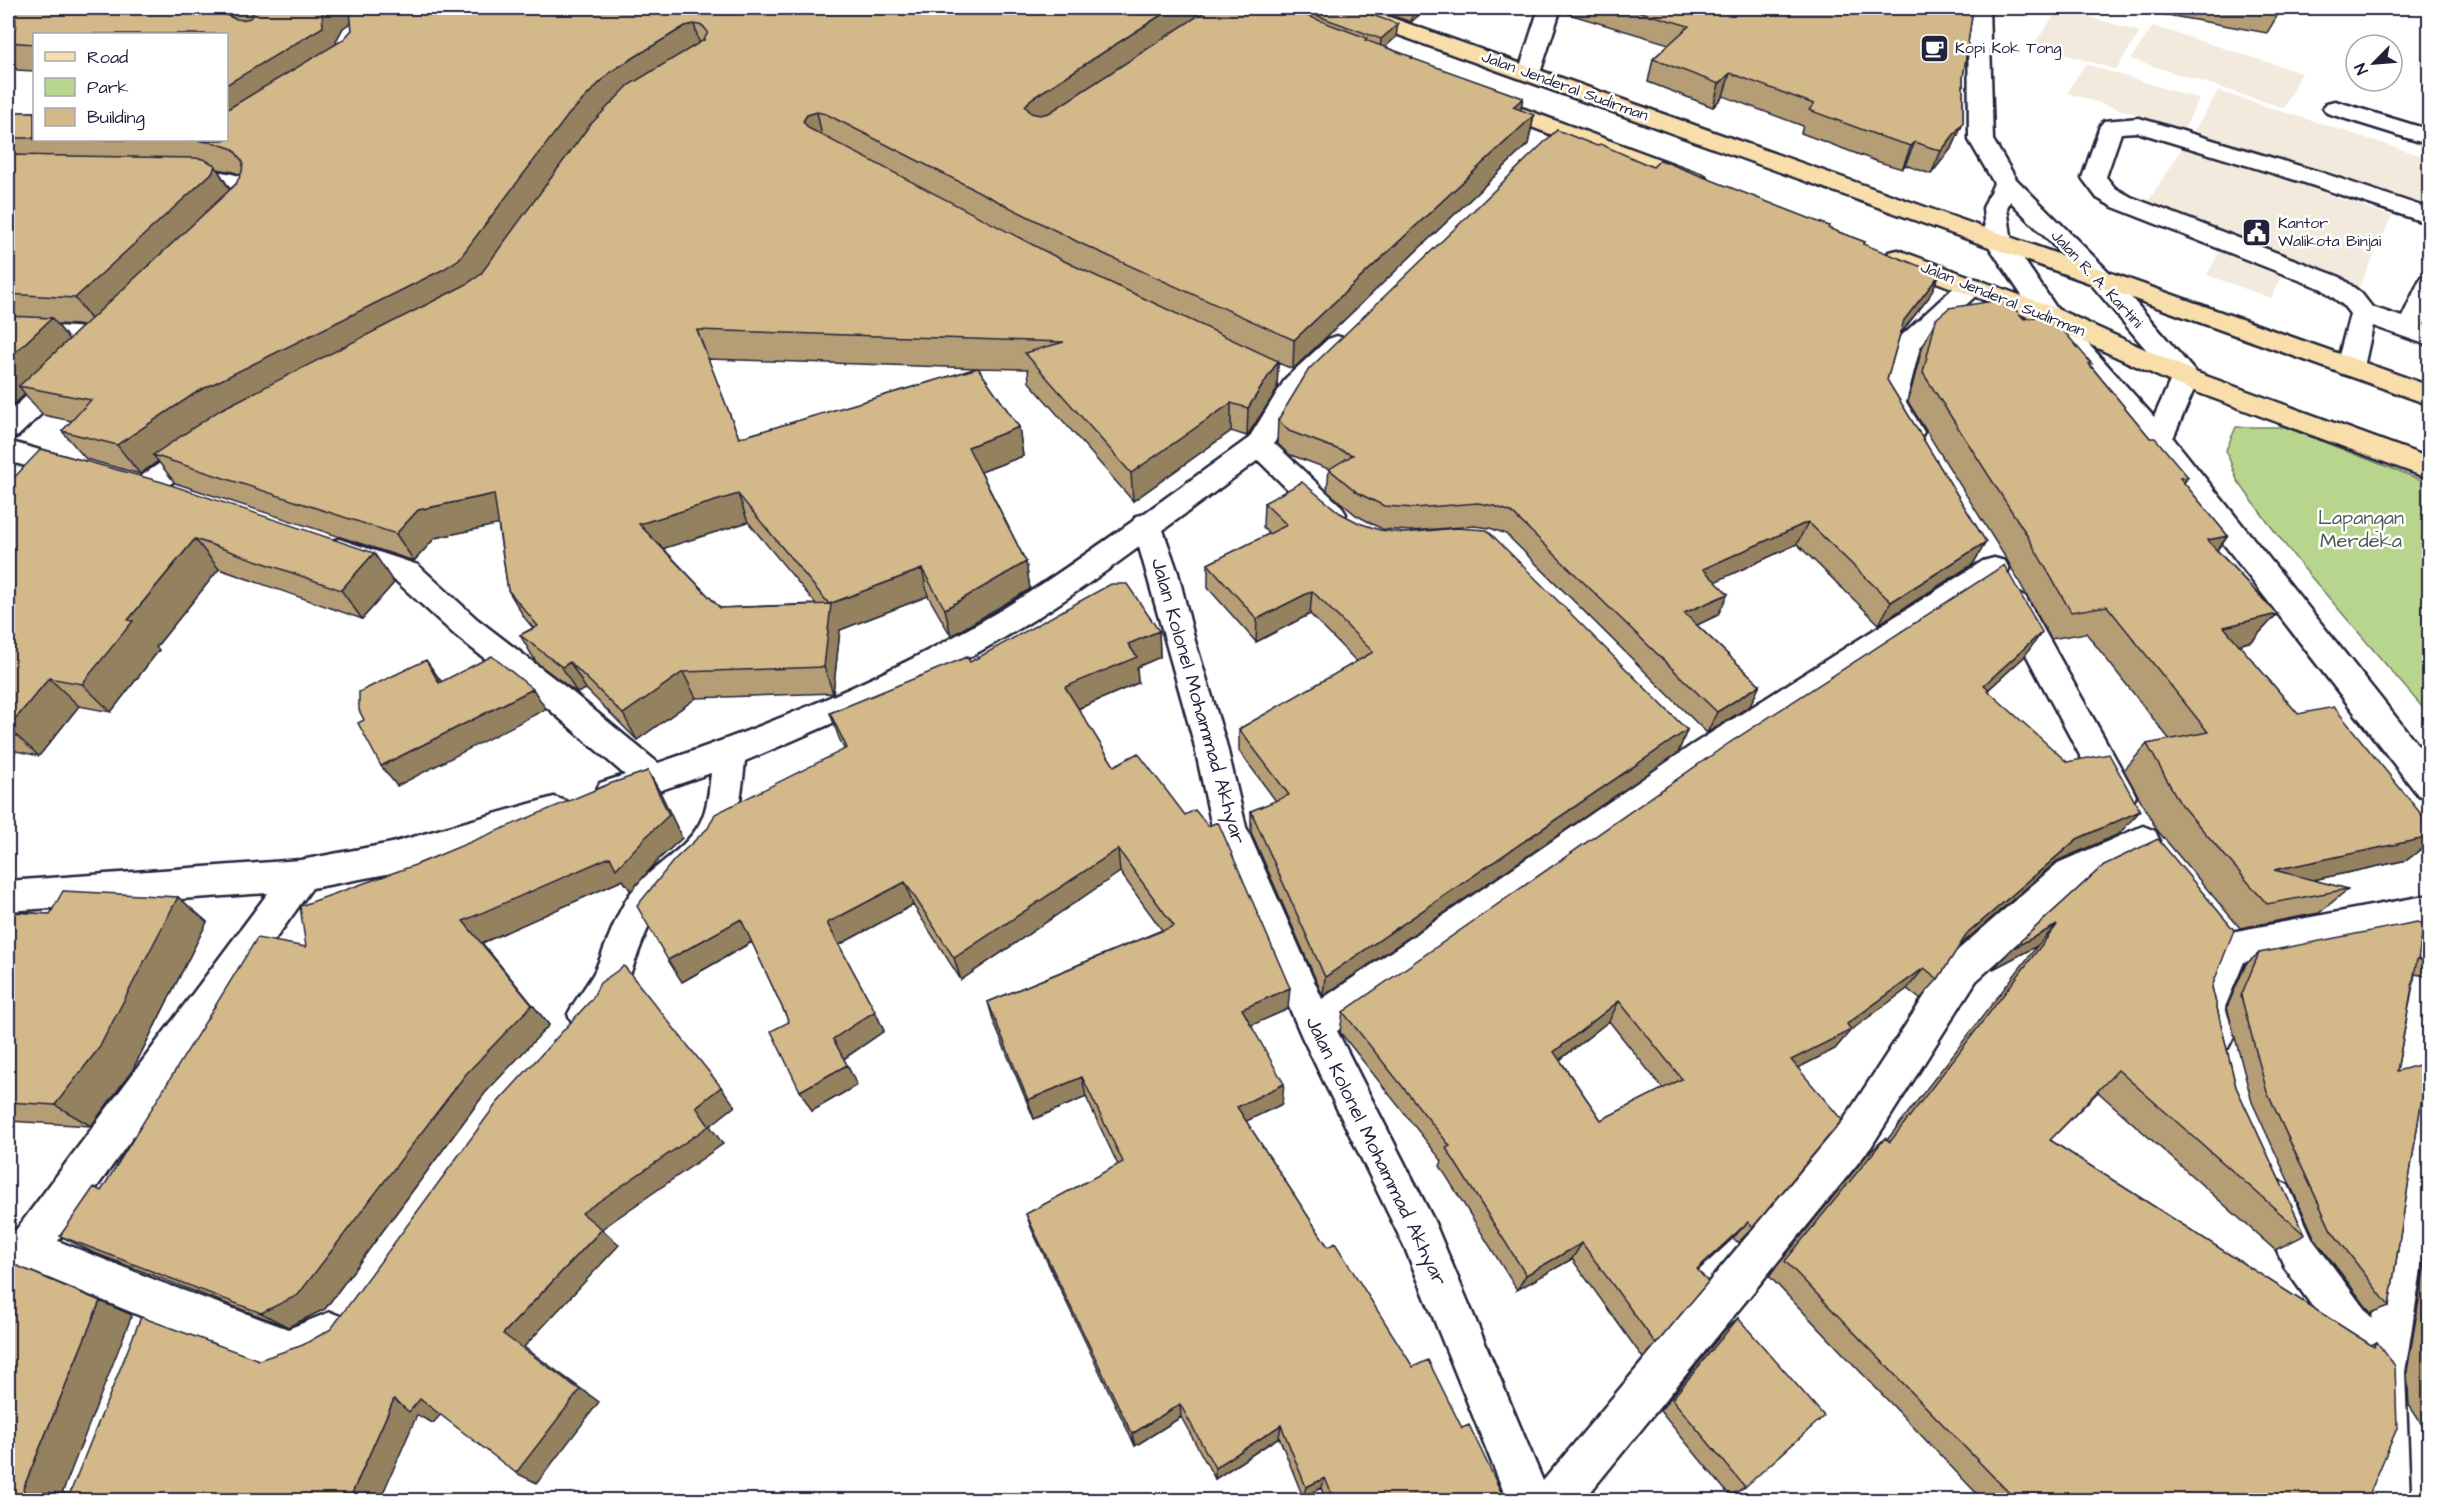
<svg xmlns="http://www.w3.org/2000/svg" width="2437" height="1508" font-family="'Architects Daughter',sans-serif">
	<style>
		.built { fill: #f2eadc }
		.green { fill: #b8d58d; stroke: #6d7c64; stroke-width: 1.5 }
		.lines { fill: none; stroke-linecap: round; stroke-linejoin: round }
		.minor-casing { stroke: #22223b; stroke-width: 5 }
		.major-casing { stroke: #22223b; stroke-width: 5 }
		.minor { fill: #fff; fill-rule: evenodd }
		.major { fill: #f8deab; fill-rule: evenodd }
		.wall { fill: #b59e76; stroke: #22223b; stroke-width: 1.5; fill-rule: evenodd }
		.shaded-wall { fill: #948160; stroke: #22223b; stroke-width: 1.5 }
		.building { fill: #d3b889; stroke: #22223b; stroke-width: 1.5; fill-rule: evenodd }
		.labels { text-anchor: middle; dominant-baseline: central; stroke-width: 5; stroke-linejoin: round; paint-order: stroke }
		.far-poi-label { font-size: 16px; fill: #22223b; stroke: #fff; text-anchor: start }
		.far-street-label { font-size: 16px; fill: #22223b; stroke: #fff }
		.park-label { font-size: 20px; fill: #4f5854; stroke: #fff }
		.street-label { font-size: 20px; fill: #22223b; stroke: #fff }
	</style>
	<rect width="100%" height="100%" fill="#fff"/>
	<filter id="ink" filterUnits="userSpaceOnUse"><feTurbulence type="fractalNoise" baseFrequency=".0167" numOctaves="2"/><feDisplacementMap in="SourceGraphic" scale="12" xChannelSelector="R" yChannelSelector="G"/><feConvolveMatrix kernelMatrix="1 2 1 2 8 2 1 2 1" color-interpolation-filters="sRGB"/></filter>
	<g filter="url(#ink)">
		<!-- built -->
		<path class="built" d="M2060,8L2140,32L2116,70L2034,44Z
			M2153,26L2302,73L2284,108L2131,59Z
			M2085,64L2199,99L2184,129L2067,93Z
			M2218,91L2429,158V209L2194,131Z
			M2184,145L2392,216L2355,296L2285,270L2271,298L2207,275L2222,247L2138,217Z"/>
		<!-- green -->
		<path class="green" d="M2236,427H2285L2429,483V715L2300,564L2266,520L2237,480L2226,450Z"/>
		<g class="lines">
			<defs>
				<path id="minor" d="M1539,8H1561L1540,73L1537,78L1529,80L1521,78L1518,73Z
					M1968,8H1989L1993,140L2016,179L2110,273L2195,372L2199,378L2173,438L2430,760V799L2418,795L2148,446L2039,321L1986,242L1983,208L1994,183L1969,140ZM2010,201L2092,285L2171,379L2154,417L2057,309L2012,242L2007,208Z
					M2335,101L2430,130V145L2327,113L2323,108L2327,103Z
					M2139,118L2323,173L2430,209V224L2305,183L2137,132L2121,133L2106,177L2115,188L2131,197L2340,277L2361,293L2372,307L2402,317L2421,277L2430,275V313L2424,325L2430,327V346L2373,326L2364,367L2360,373L2350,376L2340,373L2336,367L2350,314L2343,305L2322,289L2113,207L2097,198L2082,178L2100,126L2104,121Z
					M178,170C199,170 238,169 255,185C266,194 251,213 242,220C237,224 230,222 224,220L221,215L235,197V193L222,187L169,182L166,177L169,172Z
					M1971,278L1980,280L1984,286L1980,292L1920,347L1906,402L1924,432L1920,439L1910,442L1900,439L1878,402L1895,344L1899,338L1962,280Z
					M8,323L105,329L114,332L118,338L114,344L105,347L8,341Z
					M1337,336L1346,339L1350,345L1306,391L1274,443L1341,506L1346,514L1341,522L1331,525L1321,522L1258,460L1163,530L1178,573L1195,641L1226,743L1246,827L1322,999L1692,745L1983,561L1994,558L2005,561L2009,569L2005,577L1716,765L1337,1031L1434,1221L1543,1481L1843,1121L1950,957L2058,863L2143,826L2155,831L2160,841L2155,851L2082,885L1976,981L1871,1147L1584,1500H1507L1405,1248L1302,1037L1212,827L1194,743L1139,547C1101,575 1062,603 1022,627C934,680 839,721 745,761C742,789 740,815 726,840C708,874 669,890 650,924C637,949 622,1011 600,1026C597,1028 591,1030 587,1031L574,1026L568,1014C576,998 587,986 595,971C607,944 615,915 632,891C651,866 685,851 700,823C708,808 709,789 711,773L612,807L600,803L595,793L600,783L625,775L550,710L455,635L396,581L328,558L324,550L328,542L339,539L418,565L477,619L572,692L658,763C774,724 896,673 1001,610C1046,583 1090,551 1133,521L1136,516L1142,515L1249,438L1286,378L1328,339Z
					M66,366L76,369L80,375L76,381L18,436L8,439V413L56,369Z
					M202,438L212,441L216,448L212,455L154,495L144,498L134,495L130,488L134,481L192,441Z
					M8,441L85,463L89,470L85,477L75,480L8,461Z
					M2014,592L2025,596L2131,786L2136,796L2131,806L2119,810L2107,806L1999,604L2003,596Z
					M554,797L566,801L571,811L566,821L392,873L312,888L58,1241L160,1282L288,1329L330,1312L345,1318L351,1333L345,1348L288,1371L160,1324L27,1269L8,1271V1231L16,1230L268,893L8,911V881L301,860L392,843Z
					M2430,895V926L2244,962L2225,1007L2234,1036L2228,1048L2215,1053L2202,1048L2189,1007L2218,937L2231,932Z
					M2430,1065V1212L2405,1372L2410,1500H2366L2363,1378L2285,1268L2254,1199L2260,1185L2274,1179L2288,1185L2313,1240L2372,1319L2411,1083L2417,1070Z"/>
				<path id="major" d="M1335,8H1364L2430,386V405L1337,13Z
					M1492,97L1705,176L1708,181L1705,186L1696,188L1687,186L1484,109L1481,104L1484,99Z
					M1898,250L2057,309L2195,372L2430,458V479L2175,384L2039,321L1889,264L1885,258L1889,252Z"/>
			</defs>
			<!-- minor casing -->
			<use href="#minor" class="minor-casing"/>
			<!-- major casing -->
			<use href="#major" class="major-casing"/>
			<!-- minor -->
			<use href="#minor" class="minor"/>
			<!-- major -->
			<use href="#major" class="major"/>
		</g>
		<!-- wall -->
		<path class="wall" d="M8,8L236,19L211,8H1352L1396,37L1385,47L1412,57V59L1523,98L1520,110L1534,115L1528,144L1293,369L1278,363L1277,390L1247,436L1231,431L1133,501L1029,382L1028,369L978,368L1019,427L1023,456L981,472L1026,562L1030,589L951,636L928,596L840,630L833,693L696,698L637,740L586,689L577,693L536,662L520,635L533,628L524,617L508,590L498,524L435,538L414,561L175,483L158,461L140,474L86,459L62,431L72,421L43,415L25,394L8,410V112H34V140H226L34,34V71L17,70L8,57ZM351,22L352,30L343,40L336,44V41L343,28ZM217,169L233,172L241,175L236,184L230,189ZM57,324L76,325L83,326L69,340ZM708,359L977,368L739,438ZM748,522L816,604L720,608L663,548Z
			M1369,8H1427L1411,22Z
			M1563,8H1973L1963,78V123L1953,146L1931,174L1905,165L1902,169L1876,161L1801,133L1803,126L1723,96L1713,107L1648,82L1653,59L1669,44L1562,12Z
			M2162,8H2282L2267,33L2162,14Z
			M1653,167L1829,226L1828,228L1865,242L1864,244L1929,297L1900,334L1887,380L1986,542L1973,564L1879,624L1797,544L1716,581L1718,615L1697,625L1760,685L1750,706L1707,733L1506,534L1490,528L1474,526L1411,531L1382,529L1356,515L1327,491L1329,469L1288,454L1277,443L1278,420Z
			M1936,319H2024L2091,366L2150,438L2188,477L2184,483L2228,536L2217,550L2277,614L2252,641L2239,645L2298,714L2430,825V842L2407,860L2313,880L2348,889L2319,913L2240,928L2157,830L2124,770L2147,744L2170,740L2086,633L2051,639L2007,560L1908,402L1922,348Z
			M8,484L394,583L362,619L219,569L156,647L159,650L111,712L79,706L39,756L16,751L8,764Z
			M1264,503L1340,513L1687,730L1678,753L1323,996L1251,832V811L1276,801L1239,751V729L1357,662L1310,614L1256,642L1208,588V564L1269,534L1263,527Z
			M1159,631L1160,657L1137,667L1138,683L1078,709L1114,766L1288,1009L1251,1025L1282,1104L1246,1121L1328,1247L1413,1367L1462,1428L1502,1500H1326L1321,1488L1303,1497L1279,1437L1215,1479L1181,1417L1135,1446L1032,1230L1026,1214L1118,1165L1086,1097L1034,1119L994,1023L988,1002L1162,930L1120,872L961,980L913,905L839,945L875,1011L884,1031L844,1059L857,1085L812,1111L789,1022L752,942L682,982L844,749L839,738L830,713L970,662Z
			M2024,657L1987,691L2119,834L2057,861L1959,946L1938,979L1920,999L1907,989L1851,1029L1835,1049L1798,1068L1753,1227L1738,1243L1733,1238L1698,1270L1656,1344L1643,1358L1572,1259L1517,1290L1440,1166L1442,1161L1340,1032L1343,1012ZM1609,1021L1663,1089L1601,1120L1560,1060Z
			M648,771L661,794L682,838L660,858L631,891L623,880L482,943L549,1025L485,1093L325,1309L288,1327L92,1252L60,1236L101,1191L418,864Z
			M2104,865L2212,987L2236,1087L2305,1235L2275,1250L2098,1092L2050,1140L2371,1345L2377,1342L2367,1500H1983L1769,1276L1867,1155L1885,1138L1887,1140L2037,946L1993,969L2013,948Z
			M178,897L207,922L132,1071L91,1126L9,1121L8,1120V912L50,914Z
			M2259,953L2418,959L2430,956V977L2415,974L2397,1071L2426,1072L2389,1306L2371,1313L2315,1239L2252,1102L2227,1007L2246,964Z
			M2430,1245V1437L2409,1405L2407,1372L2428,1246Z
			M1738,1318L1745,1487L1730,1496L1660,1411L1724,1331Z"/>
		<!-- shaded-wall -->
		<path class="shaded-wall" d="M324,8H373L343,28L336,41L338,56L226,125V85L322,12Z
			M1172,8H1214L1029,135L1025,106L1031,99Z
			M1415,8H1427L1411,22L1413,10Z
			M8,18L22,40L8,42Z
			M694,24L702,53L473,288L153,455L158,461L140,474L117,445L569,114L610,72L685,26Z
			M1398,24L1396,37L1380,52L1381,39Z
			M1730,73L1723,96L1713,107L1719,84Z
			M1523,98L1517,127L1513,107Z
			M817,112L823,141L814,144L803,121L807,115Z
			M1534,115L1528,144L1293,369L1294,340Z
			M1963,123L1953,146L1931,174L1941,151Z
			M1915,142L1905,165L1902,169L1911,146Z
			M215,165L232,194L97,327L75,298Z
			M1940,274L1929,297L1893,343L1904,320Z
			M52,318L75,347L19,386L25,394L8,410V359Z
			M1278,361L1277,390L1247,436L1248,408Z
			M1231,403V431L1133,501L1131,473Z
			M1019,427L1023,456L973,475L968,447Z
			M2188,477L2167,505L2180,478Z
			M494,494L510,522L435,538L414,561L396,534L418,510Z
			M738,494L748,522L652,552L639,524Z
			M1808,522L1797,544L1695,591L1703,569Z
			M2228,536L2205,564L2207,540Z
			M195,539L219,569L156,647L159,650L111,712L82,684L128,620Z
			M1986,542L1973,564L1879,624L1891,602Z
			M374,553L394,583L362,619L341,590Z
			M1026,562L1030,589L951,636L945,609Z
			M922,569L928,596L840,630L833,693L824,667L829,604Z
			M1312,591L1310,614L1256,642L1257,619Z
			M1728,594L1718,615L1676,635L1684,613Z
			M2277,614L2252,641L2201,655L2224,627Z
			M1159,631L1160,657L1137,667L1138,683L1068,713L1065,687L1128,644Z
			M2042,632L2024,657L1989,689L1972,713L1984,685Z
			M426,660L441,681L454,703L439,683Z
			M570,662L586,689L577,693L562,667Z
			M683,672L696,698L637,740L623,714Z
			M49,678L79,706L39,756L8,728Z
			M1760,685L1750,706L1707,733L1717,712Z
			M533,689L546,709L397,786L381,766Z
			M1687,730L1678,753L1323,996L1325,977Z
			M8,744L16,751L8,764Z
			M648,771L661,794L682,838L660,858L631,891L623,880L482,943L549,1025L485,1093L325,1309L288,1327L261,1313L463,921Z
			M2140,811L2119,834L2057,861L1949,955L1967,934L2077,839Z
			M2430,837V842L2407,860L2257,892L2274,870Z
			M1118,849L1120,872L961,980L954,958Z
			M905,882L913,905L837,946L827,923Z
			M178,897L207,922L132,1071L91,1126L55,1105Z
			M741,919L753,941L682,982L668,960Z
			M2057,925L2037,946L1993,969L2013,948Z
			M1924,968L1907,989L1850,1031L1851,1030L1835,1049L1776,1079L1791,1060L1847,1024Z
			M1290,988L1288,1009L1241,1030L1242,1009Z
			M1619,1001L1609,1021L1545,1071L1554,1052Z
			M875,1011L884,1031L843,1059L833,1039Z
			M847,1065L857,1085L812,1111L800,1091Z
			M1082,1077L1086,1097L1034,1119L1028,1100Z
			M1284,1084L1282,1104L1236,1126L1237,1107Z
			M721,1087L735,1106L710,1126L723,1144L600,1230L582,1213L696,1107Z
			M1748,1222L1733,1238L1683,1284L1697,1269Z
			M602,1229L619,1245L524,1347L599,1402L537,1483L516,1473L503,1334Z
			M1582,1243L1572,1259L1517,1290L1526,1275Z
			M100,1301L132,1315L60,1499L25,1493L23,1489Z
			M394,1399H420L444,1411L433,1423L417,1415L380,1500H349Z
			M1180,1404L1181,1417L1135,1446L1132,1434Z
			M1281,1425L1279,1437L1215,1479V1468Z
			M1325,1478L1321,1488L1303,1497L1306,1487Z"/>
		<!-- building -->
		<path class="building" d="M8,8H210L233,18L242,20L250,18L254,12L252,8H324L322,12L323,27L226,85V34H34V44L8,42V34L16,28L15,10L8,11Z
			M354,8H1172L1031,99L1025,106L1031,113L1040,115L1049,113L1210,8H1286L1367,38L1365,40L1412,57L1411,58L1523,98L1513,107L1534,115L1294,340L1082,244L826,114L817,112L807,115L803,121L808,128L1062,260L1278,361L1248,408L1231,403L1131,473L1025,353L1064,342L697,330L739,438L978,368L1019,427L968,447L1026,562L945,609L922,569L829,604L738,494L639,524L720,608L831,604L824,667L683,672L623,714L570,662L562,667L520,635L538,626L508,590L494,494L418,510L396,534L153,455L220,410L465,285L480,275L589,126L629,85L704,40L708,32L703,26L694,24L685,26L610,72L569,114L459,259L444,269L197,392L117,445L62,431L91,400L19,386L236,184L242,172L243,162L233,149L215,143L195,140H179H226V110L343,40L352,30L350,11Z
			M1296,8H1352L1398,24L1381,39Z
			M1627,8H1973L1963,78V123L1941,151L1915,142L1911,146L1885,138L1809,110L1814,104L1730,73L1719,84L1653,59L1689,26Z
			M8,112H34V138H8Z
			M1557,130L1597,146L1600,144L1653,167L1660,160L1829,226L1828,228L1865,242L1863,244L1940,274L1904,320L1887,380L1986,542L1891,602L1808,522L1703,569L1728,594L1684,613L1760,685L1717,712L1511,512L1494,506L1478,503L1415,508L1384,506L1358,493L1329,469L1353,455L1289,431L1278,420L1309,369Z
			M8,155L195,158L203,159L215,165L213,172L75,298L8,294Z
			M2006,299L2024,319L2050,315L2092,364H2089L2150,438H2155L2188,477L2180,478L2228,536L2207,540L2277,614L2224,627L2298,714L2334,707L2430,825V837L2274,870L2348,889L2267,904L2181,805L2147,744L2208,732L2107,606L2071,612L2025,532L1923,373L1936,319L1949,308Z
			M8,316L52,318L8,359Z
			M41,449L162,482L374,553L341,590L195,539L128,620L133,621L82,684L49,678L8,728V484Z
			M1302,482L1340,513L1359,523L1380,530L1404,533L1457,528L1487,530L1687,730L1325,977L1251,811L1289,795L1239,729L1373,652L1312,591L1257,619L1208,564L1287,525L1264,503Z
			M2004,565L2042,632L1984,685L1989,689L1987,690L2067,762L2109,754L2140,811L2077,839L1967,934L1938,979L1924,968L1847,1024L1851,1030L1791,1060L1842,1120L1753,1227L1748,1222L1697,1269L1708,1282L1656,1344L1582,1243L1526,1275L1446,1148L1450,1146L1343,1012L1729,743ZM1619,1001L1682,1079L1601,1120L1554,1052Z
			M1111,584H1127L1159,631L1128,644L1137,657L1065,687L1114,766L1138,753L1185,815L1195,810L1208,826L1218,822L1290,988L1242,1009L1284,1084L1237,1107L1328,1247L1335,1243L1413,1367L1428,1360L1462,1428L1469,1425L1504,1498L1499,1500H1334L1325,1478L1306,1487L1281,1425L1215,1468L1180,1404L1132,1434L1026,1214L1123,1162L1082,1077L1028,1100L988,1002L1174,926L1118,849L954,958L905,882L827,923L875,1011L833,1039L847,1065L800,1091L771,1031L789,1022L741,919L668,960L637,906L674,860L708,828L715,814L847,748L830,713L967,657L970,662Z
			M492,656L533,689L381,766L358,723L364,720L359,710V692L426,660L439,683Z
			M648,771L669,815L647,836L616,869L610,857L463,921L532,1005L466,1074L298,1295L261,1313L60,1236L94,1187L101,1191L257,938L306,947L300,906L418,864L609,784Z
			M2158,839L2234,930L2212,987L2236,1087L2305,1235L2118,1070L2050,1140L2374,1347L2377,1342L2395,1366L2397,1428L2367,1500H2007L2012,1496L1785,1261L1885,1138L1890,1142L2057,925L2013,948L2104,865Z
			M63,891L178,897L99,1048L55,1105L8,1102V1035L12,1028H8V912L50,914Z
			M2417,922L2424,924L2418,959L2430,956V962L2417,959L2397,1071L2430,1062V1064L2426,1072L2389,1306L2331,1230L2267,1092L2241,996L2259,953Z
			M624,966L721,1087L696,1107L709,1126L582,1213L602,1229L503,1334L580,1390L516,1473L420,1399L409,1412L394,1399L349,1500H8V1262L100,1301L23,1489L25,1493H70L141,1317L259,1360L303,1345L331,1329L497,1103L592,999L600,983Z
			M1738,1318L1824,1416L1745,1487L1672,1399Z"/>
	</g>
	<!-- icons -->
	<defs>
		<symbol id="cafe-square" viewBox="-11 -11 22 22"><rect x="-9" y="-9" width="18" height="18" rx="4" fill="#22223b" stroke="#fff"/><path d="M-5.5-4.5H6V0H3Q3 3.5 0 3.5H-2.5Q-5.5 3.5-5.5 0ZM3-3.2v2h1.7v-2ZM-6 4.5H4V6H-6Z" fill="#fff"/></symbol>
		<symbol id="civic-square" viewBox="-11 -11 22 22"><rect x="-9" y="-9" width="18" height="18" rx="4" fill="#22223b" stroke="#fff"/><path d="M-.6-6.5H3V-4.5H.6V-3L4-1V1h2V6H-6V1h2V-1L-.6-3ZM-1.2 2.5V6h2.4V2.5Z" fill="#fff"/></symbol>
	</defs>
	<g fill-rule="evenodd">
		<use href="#cafe-square" x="1918" y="32" width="33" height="33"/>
		<use href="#civic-square" x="2240" y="216" width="33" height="33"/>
	</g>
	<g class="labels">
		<!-- far-poi labels -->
		<g class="far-poi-label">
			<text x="1955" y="48">Kopi Kok Tong</text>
			<text x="2278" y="223">Kantor<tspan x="2278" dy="18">Walikota Binjai</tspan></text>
		</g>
		<!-- far-street labels -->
		<g class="far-street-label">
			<text transform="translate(1565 86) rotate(20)">Jalan Jenderal Sudirman</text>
			<text transform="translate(2097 279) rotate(47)">Jalan R. A. Kartini</text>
			<text transform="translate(2003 299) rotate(22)">Jalan Jenderal Sudirman</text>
		</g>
		<!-- park labels -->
		<g class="park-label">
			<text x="2361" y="518">Lapangan<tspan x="2361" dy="23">Merdeka</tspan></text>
		</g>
		<!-- street labels -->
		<g class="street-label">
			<text transform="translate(1198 701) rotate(74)">Jalan Kolonel Mohammad Akhyar</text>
			<text transform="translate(1376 1151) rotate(64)">Jalan Kolonel Mohammad Akhyar</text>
		</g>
	</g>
	<!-- margin -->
	<rect width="2437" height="1508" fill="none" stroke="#fff" stroke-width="30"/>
	<rect x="15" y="15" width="2407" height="1478" fill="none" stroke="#22223b" stroke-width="2" filter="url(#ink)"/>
	<!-- legend -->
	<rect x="33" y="33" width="195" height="108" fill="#ffffff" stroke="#a7a7b1" stroke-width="1.5"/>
	<rect x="45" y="52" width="30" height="9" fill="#f8deab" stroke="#a7a7b1" stroke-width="1.5"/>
	<text x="87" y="63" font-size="18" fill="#22223b">Road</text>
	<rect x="45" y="78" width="30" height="18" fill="#b8d58d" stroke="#a7a7b1" stroke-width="1.5"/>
	<text x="87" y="93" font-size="18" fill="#22223b">Park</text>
	<rect x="45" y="108" width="30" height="18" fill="#d3b889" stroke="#a7a7b1" stroke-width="1.5"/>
	<text x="87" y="123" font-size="18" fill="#22223b">Building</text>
	<!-- north arrow -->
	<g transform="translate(2374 63) rotate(245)"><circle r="28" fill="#ffffff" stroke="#a7a7b1" stroke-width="1.5"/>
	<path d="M0-4.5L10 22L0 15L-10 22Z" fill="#22223b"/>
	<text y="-9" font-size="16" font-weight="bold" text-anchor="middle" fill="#22223b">N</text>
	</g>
</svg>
